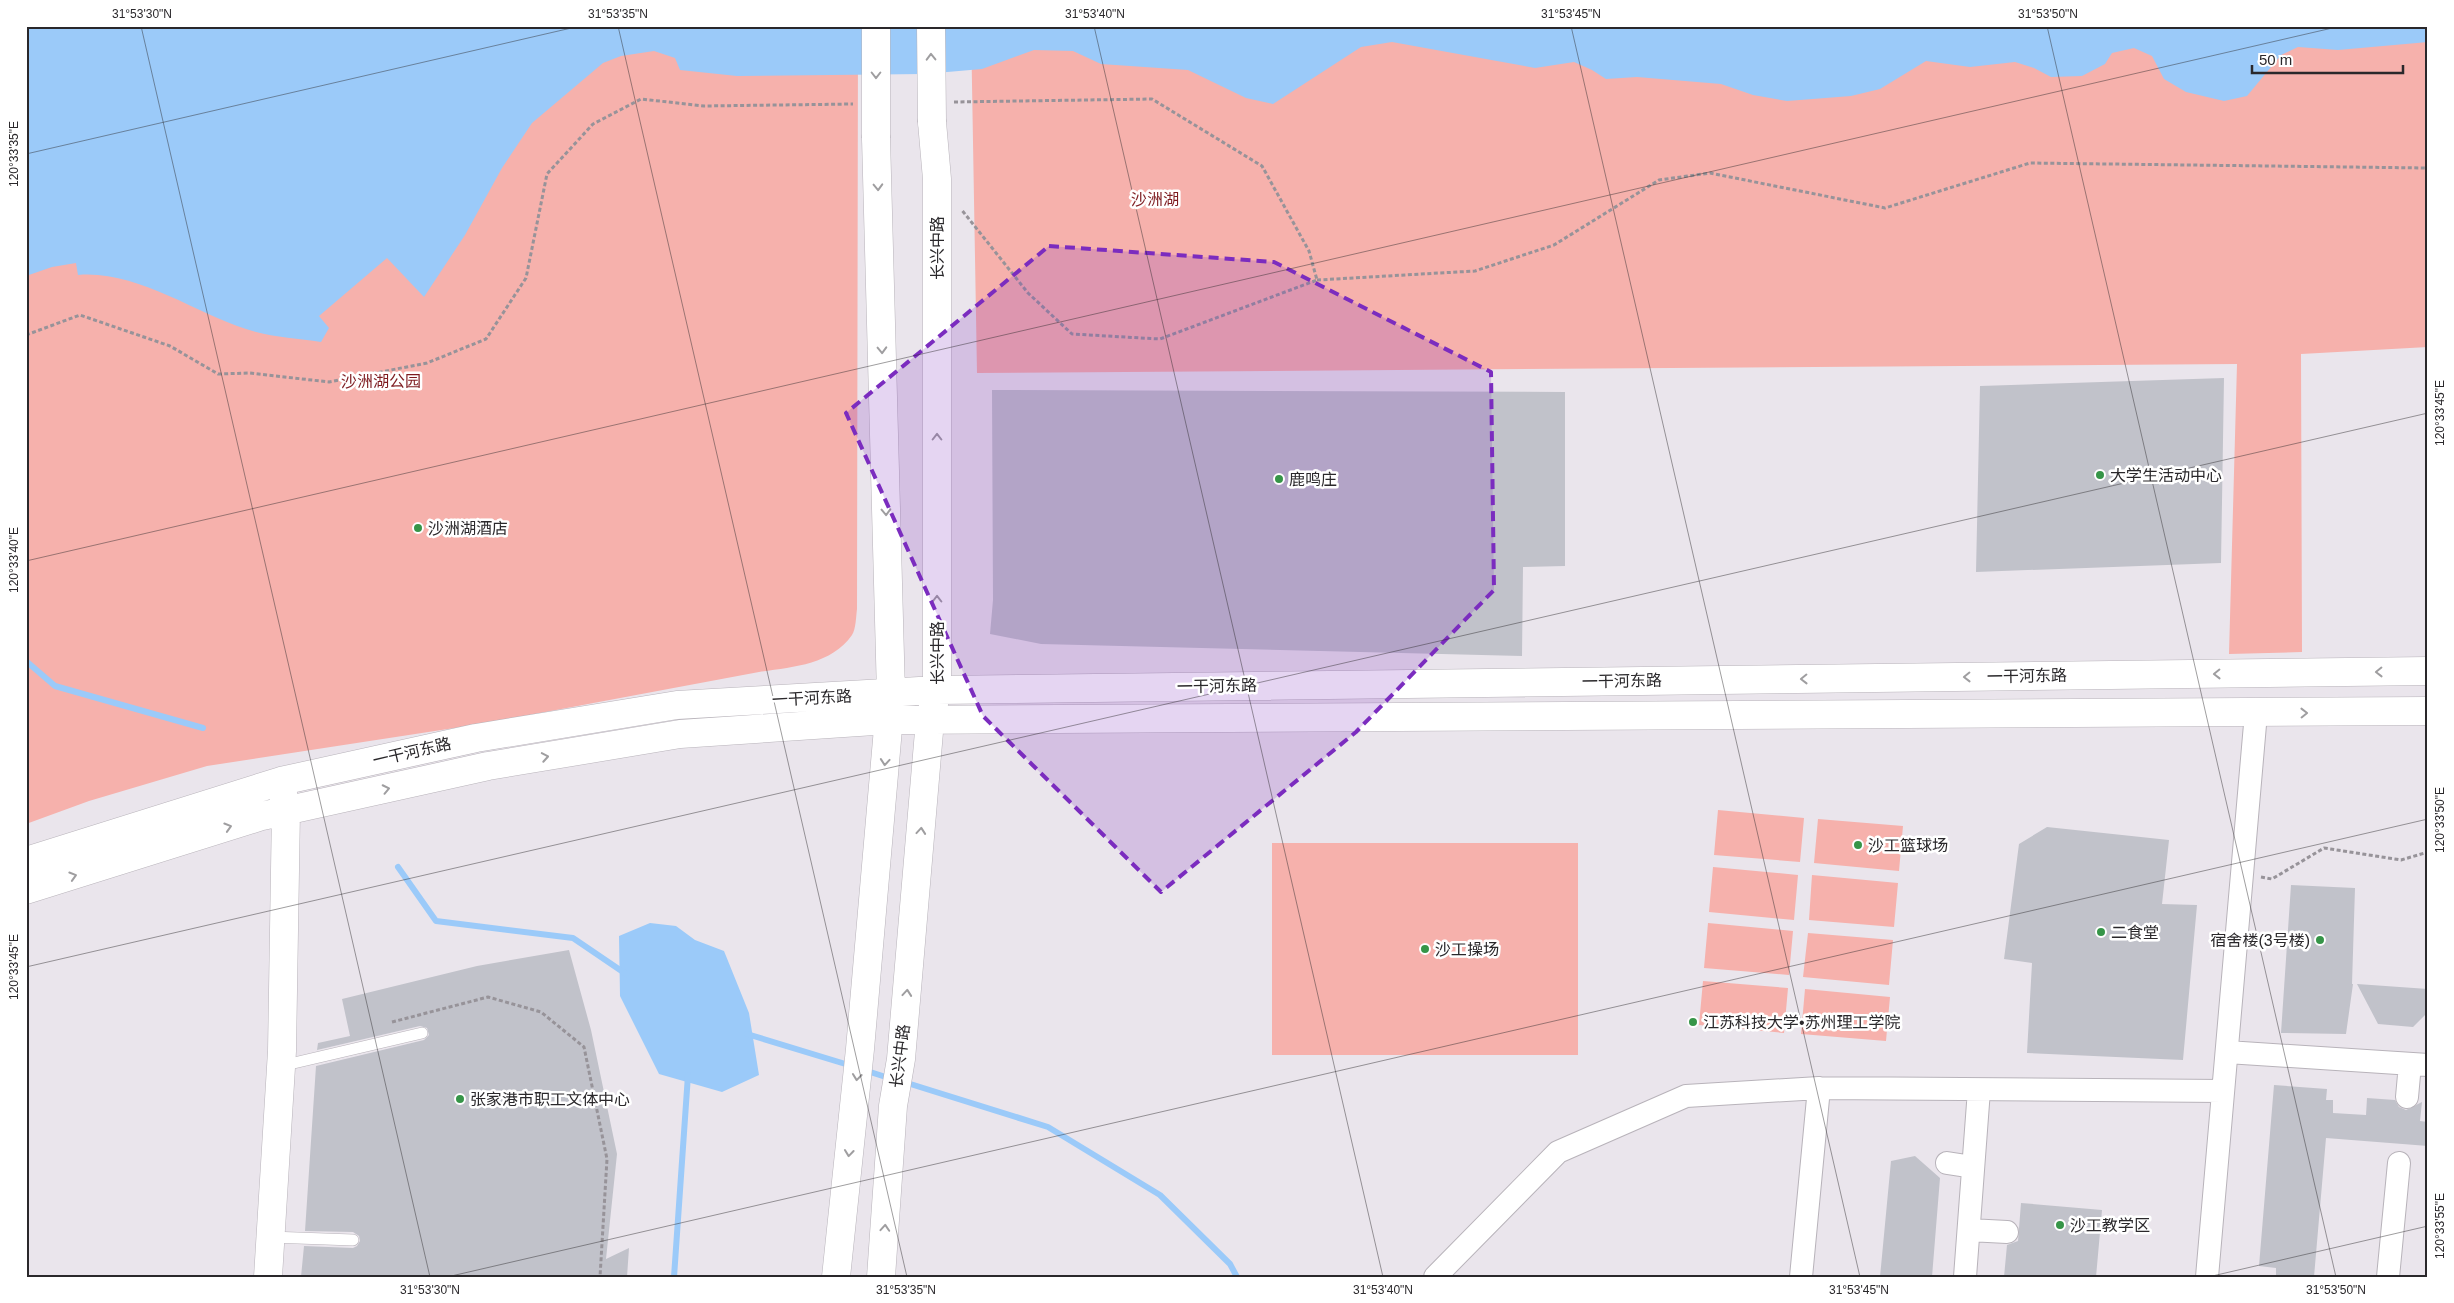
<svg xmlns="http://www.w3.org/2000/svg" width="2454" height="1303" font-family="Helvetica,'Noto Sans SC',sans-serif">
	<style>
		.green { fill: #f6b1ac }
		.water { fill: #9bcaf9 }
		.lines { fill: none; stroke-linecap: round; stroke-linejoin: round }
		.stream { stroke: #9bcaf9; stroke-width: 6 }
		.building { fill: #c1c2ca }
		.lane-casing { stroke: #b8b3ba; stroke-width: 12 }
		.street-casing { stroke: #b8b3ba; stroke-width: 24 }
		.secondary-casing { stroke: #b8b3ba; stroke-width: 29 }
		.path { stroke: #979399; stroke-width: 3; stroke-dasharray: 4 2.5; stroke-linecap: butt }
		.lane { stroke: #fff; stroke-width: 11 }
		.street { stroke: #fff; stroke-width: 22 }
		.secondary { stroke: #fff; stroke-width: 28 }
		.secondary-bridge-casing { stroke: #b8b3ba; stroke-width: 29; stroke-linecap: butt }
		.secondary-bridge { stroke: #fff; stroke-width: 28 }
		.oneway { stroke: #9f9ea0 }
		.marked { fill: #7b2cbf; fill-opacity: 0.2; stroke: #7b2cbf; stroke-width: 4; stroke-dasharray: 10 6; stroke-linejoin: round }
		.ticks { fill: none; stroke: #2a282b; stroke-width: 1; stroke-opacity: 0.45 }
		.poi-dot { fill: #369548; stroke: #fff; stroke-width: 2 }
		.labels { text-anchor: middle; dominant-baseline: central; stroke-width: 5; stroke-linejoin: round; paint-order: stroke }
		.park-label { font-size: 16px; fill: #7e1c21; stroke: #fff }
		.street-label { font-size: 16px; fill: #2a282b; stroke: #fff }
		.poi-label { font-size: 16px; fill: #2a282b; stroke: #fff; text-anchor: start }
		.neatline { fill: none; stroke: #2a282b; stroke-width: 2 }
		.ticks-label { font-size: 12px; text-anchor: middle; fill: #2a282b }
	</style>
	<rect width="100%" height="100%" fill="#eae5ec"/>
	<!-- green -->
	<path class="green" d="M26,26H858L857,609C856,616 856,629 852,635C831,665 792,667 759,672L487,723L207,766L89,801L26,824Z
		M971,26H2428V347L2301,354L2302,652L2229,654L2237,364L977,373Z
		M1718,810L1804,818L1800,862L1714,855Z
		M1818,819L1903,826L1899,871L1814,863Z
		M1272,843H1578V1055H1272Z
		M1713,867L1798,875L1794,920L1709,912Z
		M1812,875L1898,883L1894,927L1809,920Z
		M1708,923L1793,931L1789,975L1704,968Z
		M1808,933L1893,940L1889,985L1803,977Z
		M1703,981L1788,988L1784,1033L1699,1025Z
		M1805,989L1890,997L1886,1041L1801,1034Z"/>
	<!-- water -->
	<path class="water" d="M26,26H2428V42L2338,50L2298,47L2281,55L2247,96L2224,101L2186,92L2164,79L2152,56L2134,48L2112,53L2105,64L2082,76L2051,77L2034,68L2015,62L1970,67L1926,61L1880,89L1851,96L1787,101L1753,95L1721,84L1637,77L1606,79L1592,70L1574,62L1535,68L1392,42L1361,47L1273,104L1246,98L1188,70L1101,64L1073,51L1034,50L982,69L924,74L737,76L680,70L675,58L654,51L621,56L603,63L532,123L502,168L465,235L424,297L387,258L319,316L329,328L321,342C297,338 270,337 246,329C193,312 136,270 78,275L76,263L52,267L26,276Z
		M650,923L676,926L695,940L724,951L749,1013L759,1075L722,1092L659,1074L620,996L619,936Z"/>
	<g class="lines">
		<!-- stream -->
		<path class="stream" d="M26,661L55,686L203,728
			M398,867L436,921L573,938L626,974
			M747,1034L852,1066
			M864,1070L892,1079
			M904,1082L1048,1127L1160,1195L1230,1264L1237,1277
			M674,1277L688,1075"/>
	</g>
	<!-- building -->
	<path class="building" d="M2224,378L2221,563L1976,572L1980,386Z
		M992,390L1565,392V566L1523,567L1522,656L1041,644L990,634L993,600Z
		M2047,827L2169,840L2162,904L2197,905L2183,1060L2027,1053L2032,963L2004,959L2019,844Z
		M2291,885L2355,888L2352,984H2353L2346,1034L2281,1033Z
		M569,950L591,1030L617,1154L606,1259L629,1248L627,1277H301L304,1246L353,1248L357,1246L360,1241L359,1236L353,1232L305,1231L316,1066L424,1040L429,1035L427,1028L420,1026L317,1050L318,1043L350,1036L342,999L477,966Z
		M2357,984L2428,989V1012L2413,1027L2378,1024Z
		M2274,1085L2327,1089L2326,1100H2333V1113L2366,1115L2367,1098L2395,1100L2399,1107L2406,1110L2422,1102L2420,1121L2428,1122V1146L2326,1138L2314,1277H2276V1268L2259,1266Z
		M1915,1156L1940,1178L1932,1277H1880L1891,1161Z
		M2021,1203L2102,1210L2096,1277H2004L2007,1245L2018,1241Z"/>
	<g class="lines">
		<defs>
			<path id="lane" d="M281,1066L422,1033
				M270,1237L353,1240"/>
			<path id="street" d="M2227,1052L2428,1065
				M2407,1097L2410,1064
				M1947,1163L1973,1167
				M1969,1230L2007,1232
				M1435,1277L1558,1152L1686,1096L1819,1088L2223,1091
				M1801,1277L1819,1088
				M1965,1277L1979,1090
				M2207,1277L2256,713
				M2388,1277L2399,1163"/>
			<path id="secondary" d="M26,861L281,781L476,738L677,705L937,690L2428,671
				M26,890L262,816L488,766L680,734L889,720L2428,711
				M268,1277L282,1051L286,810L283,794
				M836,1277L860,1049L891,694L876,138
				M881,1277L893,1106L901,1059L930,720L937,690V179L932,122"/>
		</defs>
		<!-- lane casing -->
		<use href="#lane" class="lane-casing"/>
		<!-- street casing -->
		<use href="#street" class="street-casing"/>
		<!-- secondary casing -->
		<use href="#secondary" class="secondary-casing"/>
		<!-- path -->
		<path class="path" d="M954,102L1152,99L1262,166L1309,251L1317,280L1160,339L1072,334L1028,293L961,209
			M1317,280L1475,271L1554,245L1659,180L1710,173L1885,208L2030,163L2428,168
			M26,335L80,315L170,346L218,374L250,373L329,382L427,363L486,339L526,278L547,174L593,124L641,99L704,106L853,104
			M2261,877L2272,879L2324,848L2401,860L2428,852
			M392,1022L488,997L541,1012L584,1047L607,1159L600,1277"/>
		<!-- lane -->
		<use href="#lane" class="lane"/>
		<!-- street -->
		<use href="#street" class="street"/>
		<!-- secondary -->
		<use href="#secondary" class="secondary"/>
		<defs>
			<path id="secondary-bridge" d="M876,26V138
				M931,26L932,122"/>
		</defs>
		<!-- secondary-bridge casing -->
		<use href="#secondary-bridge" class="secondary-bridge-casing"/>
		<!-- secondary-bridge -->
		<use href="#secondary-bridge" class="secondary-bridge"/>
	</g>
	<!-- one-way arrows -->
	<defs><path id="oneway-chevron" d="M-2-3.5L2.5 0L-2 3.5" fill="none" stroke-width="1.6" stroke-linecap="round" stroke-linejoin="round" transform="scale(1.25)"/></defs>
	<g class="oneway">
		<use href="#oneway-chevron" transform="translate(931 57) rotate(-91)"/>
		<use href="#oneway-chevron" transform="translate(876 75) rotate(90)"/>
		<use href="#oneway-chevron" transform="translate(878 187) rotate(88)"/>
		<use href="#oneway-chevron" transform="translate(882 350) rotate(88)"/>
		<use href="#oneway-chevron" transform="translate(937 437) rotate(-90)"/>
		<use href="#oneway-chevron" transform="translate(886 512) rotate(88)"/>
		<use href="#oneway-chevron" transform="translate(937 599) rotate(-90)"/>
		<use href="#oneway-chevron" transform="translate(2379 672) rotate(179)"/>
		<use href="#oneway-chevron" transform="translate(2217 674) rotate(179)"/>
		<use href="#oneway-chevron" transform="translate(1967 677) rotate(179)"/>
		<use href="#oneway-chevron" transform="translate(1804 679) rotate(179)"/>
		<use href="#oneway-chevron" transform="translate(2304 713) rotate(-1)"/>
		<use href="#oneway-chevron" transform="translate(545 757) rotate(-10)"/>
		<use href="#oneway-chevron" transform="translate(885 762) rotate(95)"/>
		<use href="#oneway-chevron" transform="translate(386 789) rotate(-12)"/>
		<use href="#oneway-chevron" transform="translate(228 827) rotate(-17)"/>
		<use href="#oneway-chevron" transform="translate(921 831) rotate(-85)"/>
		<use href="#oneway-chevron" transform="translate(73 876) rotate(-17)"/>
		<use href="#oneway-chevron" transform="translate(907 993) rotate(-85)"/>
		<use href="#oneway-chevron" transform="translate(857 1077) rotate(96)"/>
		<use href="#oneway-chevron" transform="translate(849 1153) rotate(96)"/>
		<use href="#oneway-chevron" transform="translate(885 1228) rotate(-86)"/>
	</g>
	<!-- marked area -->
	<path class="marked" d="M1049,246L1274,262L1491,372L1494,590L1356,732L1161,892L983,716L846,413Z"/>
	<!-- ticks -->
	<path class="ticks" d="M141,26L430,1277M618,26L907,1277M1094,26L1383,1277M1571,26L1860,1277M2047,26L2336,1277M26,154L580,26M26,561L2341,26M26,967L2428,413M447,1277L2428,819M2208,1277L2428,1226"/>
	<!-- markers -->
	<g class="poi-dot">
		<circle cx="2100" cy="475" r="5"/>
		<circle cx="1279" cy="479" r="5"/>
		<circle cx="418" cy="528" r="5"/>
		<circle cx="1858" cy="845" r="5"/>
		<circle cx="2101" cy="932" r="5"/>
		<circle cx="2320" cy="940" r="5"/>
		<circle cx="1425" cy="949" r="5"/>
		<circle cx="1693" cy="1022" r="5"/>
		<circle cx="460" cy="1099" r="5"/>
		<circle cx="2060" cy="1225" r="5"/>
	</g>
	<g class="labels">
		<!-- park labels -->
		<g class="park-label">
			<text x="1155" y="199">沙洲湖</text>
			<text x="381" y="381">沙洲湖公园</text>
		</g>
		<!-- street labels -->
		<g class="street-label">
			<text transform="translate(937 248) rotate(-90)">长兴中路</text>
			<text transform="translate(937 653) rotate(-90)">长兴中路</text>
			<text transform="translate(2027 676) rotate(-1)">一干河东路</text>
			<text transform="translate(1622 681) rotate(-1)">一干河东路</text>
			<text transform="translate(1217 686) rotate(-1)">一干河东路</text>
			<text transform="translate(812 698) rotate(-3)">一干河东路</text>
			<text transform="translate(412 752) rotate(-13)">一干河东路</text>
			<text transform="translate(900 1056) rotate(-83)">长兴中路</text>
		</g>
		<!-- poi labels -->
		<g class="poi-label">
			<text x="2110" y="475">大学生活动中心</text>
			<text x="1289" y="479">鹿鸣庄</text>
			<text x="428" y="528">沙洲湖酒店</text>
			<text x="1868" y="845">沙工篮球场</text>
			<text x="2111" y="932">二食堂</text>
			<text x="2310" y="940" text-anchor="end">宿舍楼(3号楼)</text>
			<text x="1435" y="949">沙工操场</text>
			<text x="1703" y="1022">江苏科技大学•苏州理工学院</text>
			<text x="470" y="1099">张家港市职工文体中心</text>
			<text x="2070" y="1225">沙工教学区</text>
		</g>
	</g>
	<!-- border -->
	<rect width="2454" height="1303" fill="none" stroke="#ffffff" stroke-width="55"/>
	<!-- scale -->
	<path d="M2252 65v8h151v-8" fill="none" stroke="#2a282b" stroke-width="2.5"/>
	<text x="2259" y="65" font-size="15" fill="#2a282b" stroke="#ffffff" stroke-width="4" paint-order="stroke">50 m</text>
	<rect x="28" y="28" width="2398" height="1248" class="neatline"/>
	<g class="ticks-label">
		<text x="142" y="18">31°53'30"N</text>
		<text x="618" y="18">31°53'35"N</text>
		<text x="1095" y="18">31°53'40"N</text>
		<text x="1571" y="18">31°53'45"N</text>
		<text x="2048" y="18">31°53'50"N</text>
		<text transform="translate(14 154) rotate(-90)" y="4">120°33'35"E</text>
		<text transform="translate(2440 413) rotate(-90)" y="4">120°33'45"E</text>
		<text transform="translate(14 560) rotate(-90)" y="4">120°33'40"E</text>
		<text transform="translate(2440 820) rotate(-90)" y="4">120°33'50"E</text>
		<text transform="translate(14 967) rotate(-90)" y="4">120°33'45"E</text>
		<text transform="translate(2440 1226) rotate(-90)" y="4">120°33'55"E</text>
		<text x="430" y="1294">31°53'30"N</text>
		<text x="906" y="1294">31°53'35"N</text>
		<text x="1383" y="1294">31°53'40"N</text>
		<text x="1859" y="1294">31°53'45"N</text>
		<text x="2336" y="1294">31°53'50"N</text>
	</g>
</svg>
